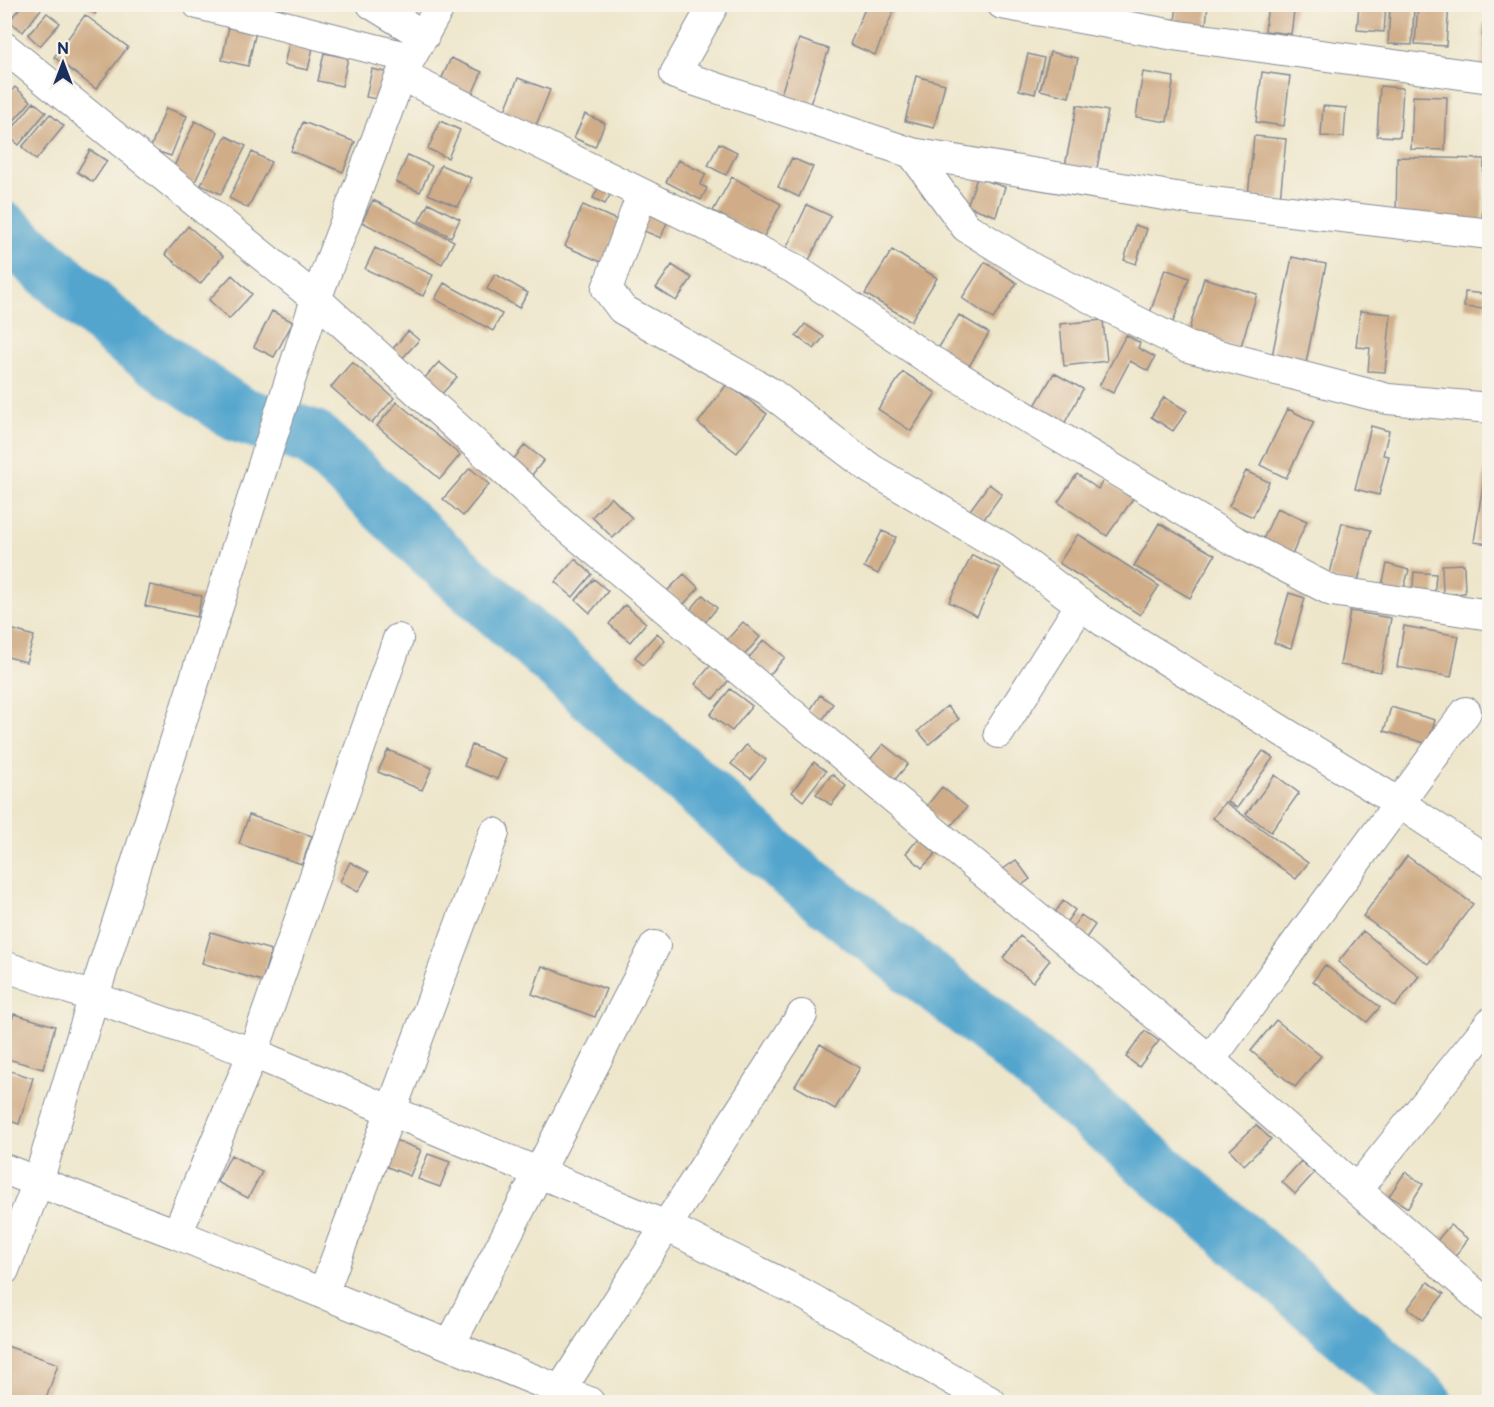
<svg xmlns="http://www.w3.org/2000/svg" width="1494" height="1407" font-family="'Balsamiq Sans',sans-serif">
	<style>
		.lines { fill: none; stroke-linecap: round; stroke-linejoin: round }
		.river { stroke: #53a5ce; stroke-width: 57 }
		.building { fill: #d0ad88 }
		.street-casing { stroke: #848a94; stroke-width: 32 }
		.street { stroke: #fff; stroke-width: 30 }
	</style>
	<rect width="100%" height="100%" fill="#f7f3e8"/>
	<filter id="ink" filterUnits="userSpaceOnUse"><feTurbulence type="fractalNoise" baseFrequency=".0167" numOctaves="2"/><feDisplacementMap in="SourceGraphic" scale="12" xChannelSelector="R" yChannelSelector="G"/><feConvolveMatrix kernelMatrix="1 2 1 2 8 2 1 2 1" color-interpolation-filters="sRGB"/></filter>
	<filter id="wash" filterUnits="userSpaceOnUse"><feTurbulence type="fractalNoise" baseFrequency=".008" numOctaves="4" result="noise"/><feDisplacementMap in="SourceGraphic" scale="24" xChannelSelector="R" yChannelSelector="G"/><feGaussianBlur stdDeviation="1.35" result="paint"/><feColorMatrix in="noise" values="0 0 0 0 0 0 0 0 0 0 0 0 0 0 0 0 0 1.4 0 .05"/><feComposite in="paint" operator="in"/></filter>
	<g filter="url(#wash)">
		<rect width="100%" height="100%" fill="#eee6cb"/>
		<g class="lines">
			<!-- river -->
			<path class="river" d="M4,230L124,336L238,414L313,438L434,552L779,861L995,1031L1211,1214L1424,1402"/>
		</g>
		<g id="blocks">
			<!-- building -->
			<path class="building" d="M23,4H35L41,9L23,32L9,21Z
				M83,4H102L95,14Z
				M867,4H880L894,10L875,55L850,44Z
				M1093,4H1117V9Z
				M1177,4H1208L1206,25L1175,22Z
				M1268,4H1295L1291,34L1265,31Z
				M1359,4H1386L1384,32L1357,30Z
				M1418,4H1449L1446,46L1415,44Z
				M1390,8L1414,9L1412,45L1388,44Z
				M47,13L60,23L40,46L28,35Z
				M85,15L128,47L96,89L54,57Z
				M230,21L257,27L248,66L222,60Z
				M1483,24H1490V68H1481Z
				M290,38L314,43L308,70L284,65Z
				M799,39L829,49L809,107L780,97Z
				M1050,52L1078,58L1069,97L1040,90Z
				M324,53L348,58L342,86L318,81Z
				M1028,54L1044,58L1035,94L1019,90Z
				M451,58L482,72L471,97L440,82Z
				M372,69L393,74L386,101L366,97Z
				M1143,72L1174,77L1167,122L1136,117Z
				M1262,72L1290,76L1284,126L1256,122Z
				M916,76L945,84L934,128L905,121Z
				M518,78L550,90L535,128L503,115Z
				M1380,86L1403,88L1400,137L1377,136Z
				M15,87L31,101L4,132V99Z
				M1413,96L1447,97L1445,150L1411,149Z
				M34,102L46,112L19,145L7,135Z
				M1077,105L1108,111L1096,173L1065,166Z
				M1323,106L1346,108L1344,137L1321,136Z
				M166,108L187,116L171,156L150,149Z
				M50,114L64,126L36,160L22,147Z
				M585,114L605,123L595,147L574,138Z
				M195,121L218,132L194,184L171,173Z
				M440,121L460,130L448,158L428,149Z
				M303,122L355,142L343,172L291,151Z
				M226,136L246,146L221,194L201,185Z
				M1254,136L1286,139L1280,200L1248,196Z
				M719,143L737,152L726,175L708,166Z
				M90,150L107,161L93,182L77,172Z
				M252,152L271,162L248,208L229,198Z
				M408,155L432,166L420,192L396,182Z
				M1397,157L1484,159L1482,220L1396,219Z
				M792,158L813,167L799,197L778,187Z
				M678,160L706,174L700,185L707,188L701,200L666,182Z
				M441,165L471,178L458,207L428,194Z
				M732,177L781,204L763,238L713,211Z
				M977,178L1005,187L996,216L967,206Z
				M602,181L614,188L605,204L593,198Z
				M1488,198H1490V215H1487Z
				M373,200L454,241L442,264L362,222Z
				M429,203L460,219L451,237L419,221Z
				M583,205L621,222L603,263L565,246Z
				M807,205L831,216L809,260L786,249Z
				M645,207L669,217L661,238L637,228Z
				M1135,225L1147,229L1136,264L1124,260Z
				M188,226L223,256L200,284L165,254Z
				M375,248L433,275L423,296L365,269Z
				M892,250L937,278L911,321L865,294Z
				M1292,257L1326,264L1306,363L1272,356Z
				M985,262L1017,283L993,319L962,298Z
				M672,265L692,278L676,301L656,288Z
				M1165,269L1189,278L1173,322L1150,313Z
				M495,274L528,293L519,308L487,289Z
				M232,275L252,294L229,319L209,300Z
				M1204,278L1257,294L1240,349L1188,333Z
				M444,283L502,314L493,331L435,299Z
				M1465,292L1486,294L1485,309L1464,307Z
				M272,311L293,322L274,357L254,347Z
				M1360,311L1391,314L1385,372L1368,371L1370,348L1356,347Z
				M959,315L989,333L965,373L934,355Z
				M1103,320L1107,361L1064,366L1060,324Z
				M805,324L824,337L814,349L796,336Z
				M408,331L419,340L400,361L390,352Z
				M1126,335L1140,343L1138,348L1155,357L1148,371L1130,361L1113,393L1099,386Z
				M352,362L394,398L372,423L331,387Z
				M439,362L457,377L439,397L421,382Z
				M903,372L936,393L911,431L878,409Z
				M1054,373L1083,389L1063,426L1033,409Z
				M1488,375H1490V397H1486Z
				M727,384L767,414L737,453L698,423Z
				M1164,397L1187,411L1173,431L1151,417Z
				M397,402L460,455L440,479L377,426Z
				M1288,409L1314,422L1286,478L1260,465Z
				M1371,426L1389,431L1383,455L1389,456L1379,495L1355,489Z
				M525,445L544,460L527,481L508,466Z
				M1488,451H1490V544L1474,542Z
				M470,468L489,484L463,516L443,499Z
				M1246,471L1269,482L1253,517L1229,506Z
				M1077,474L1098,489L1104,479L1133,499L1107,536L1058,502Z
				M989,484L1002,494L984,519L970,510Z
				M611,497L632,518L613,538L592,517Z
				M1277,508L1307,521L1291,557L1261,544Z
				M1159,523L1215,555L1190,598L1134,566Z
				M1342,523L1371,530L1357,585L1329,578Z
				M882,531L896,537L878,574L864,567Z
				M1078,534L1159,586L1140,615L1059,563Z
				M972,555L1000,568L977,616L949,602Z
				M575,559L592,574L573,597L555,582Z
				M1387,564L1409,570L1402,595L1381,590Z
				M1464,564L1465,593L1443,595L1442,565Z
				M1414,572L1436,574L1434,599L1412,597Z
				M684,574L699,588L683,605L667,591Z
				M594,579L608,591L590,613L576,600Z
				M150,585L202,596L197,617L145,606Z
				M1289,593L1305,598L1291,648L1274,643Z
				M703,595L717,608L702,626L687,614Z
				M625,605L646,623L630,642L609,624Z
				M1350,611L1391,618L1381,672L1340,665Z
				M743,622L760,637L742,658L724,643Z
				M1404,626L1459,636L1451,677L1397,667Z
				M4,627L34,636L26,662L4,656Z
				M657,633L665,640L643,665L635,657Z
				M764,640L785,657L767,678L746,661Z
				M711,665L729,680L713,699L695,684Z
				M730,689L752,706L732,731L710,715Z
				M820,695L833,704L822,721L809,712Z
				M947,706L959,719L929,744L918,731Z
				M1391,707L1435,720L1428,744L1384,731Z
				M883,744L908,764L892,783L868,762Z
				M472,745L506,759L497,779L464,766Z
				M746,745L766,760L751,779L731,764Z
				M388,750L432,768L422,790L378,772Z
				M1263,751L1273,758L1237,808L1227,801Z
				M814,762L826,771L803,801L792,792Z
				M832,774L846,786L831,805L816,794Z
				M1275,775L1299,793L1271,832L1246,814Z
				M942,787L967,807L949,828L925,808Z
				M1225,802L1308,863L1296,879L1213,818Z
				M249,815L312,836L302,864L239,844Z
				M919,838L936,853L922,868L906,853Z
				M1407,856L1473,904L1428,964L1363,916Z
				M1016,860L1030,879L1012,892L999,872Z
				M350,862L369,872L358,892L340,882Z
				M1063,901L1075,910L1063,927L1051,918Z
				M1081,915L1095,925L1084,941L1070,931Z
				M1363,931L1419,976L1395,1007L1338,962Z
				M211,932L271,950L262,981L202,963Z
				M1020,936L1050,960L1033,982L1003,958Z
				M1325,965L1380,1007L1367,1022L1313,981Z
				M542,966L606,989L595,1017L532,994Z
				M14,1014L55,1026L43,1069L4,1058V1047Z
				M1276,1020L1321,1056L1295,1087L1251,1051Z
				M1145,1031L1159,1041L1139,1067L1126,1057Z
				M820,1044L860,1068L835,1109L795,1086Z
				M4,1069L33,1078L19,1124L4,1119Z
				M1256,1125L1271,1139L1244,1165L1230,1150Z
				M395,1140L421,1150L410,1176L385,1166Z
				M428,1154L450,1162L440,1187L418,1179Z
				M231,1155L262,1172L248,1198L217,1182Z
				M1301,1161L1314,1173L1295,1194L1282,1182Z
				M1405,1172L1423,1184L1408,1208L1389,1196Z
				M1450,1225L1468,1239L1454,1258L1435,1243Z
				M1428,1282L1444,1294L1423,1320L1408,1308Z
				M7,1346L58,1364L45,1402H4V1354Z"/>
		</g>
	</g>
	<g filter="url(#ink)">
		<use href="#blocks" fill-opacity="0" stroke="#848a94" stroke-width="1.5"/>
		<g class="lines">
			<defs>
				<path id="street" d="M198,4L410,58
					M372,4L424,36
					M714,4L675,74L912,153L1194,200L1490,234
					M1002,4L1180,36L1490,78
					M4,47L316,299L562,523L1210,1060L1490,1307
					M401,75L793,268L930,360L1233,540L1332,591L1490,615
					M912,153L966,227L1035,270L1188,347L1388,399L1490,408
					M642,194L607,289L622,309L771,393L871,469L1006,549L1103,621L1399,803L1490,863
					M999,733L1081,604
					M4,966L253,1053L666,1226L803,1294L991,1402
					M1210,1060L1466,712
					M4,1169L38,1182L93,999L316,299L401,75L441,4
					M1357,1189L1490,1023
					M177,1234L253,1053L398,639
					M4,1270L38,1182L177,1234L589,1402
					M323,1294L494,833
					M450,1345L655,946
					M560,1391L802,1015"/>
			</defs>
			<!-- street casing -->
			<use href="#street" class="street-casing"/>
			<!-- street -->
			<use href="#street" class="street"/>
		</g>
	</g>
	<!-- margin -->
	<rect width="1494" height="1407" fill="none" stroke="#f7f3e8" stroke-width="24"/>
	<!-- north arrow -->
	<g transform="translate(63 63)" stroke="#f7f3e8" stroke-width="4.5" paint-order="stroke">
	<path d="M0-4.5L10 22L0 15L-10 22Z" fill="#1b2f5e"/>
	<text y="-9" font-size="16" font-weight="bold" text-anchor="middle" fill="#1b2f5e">N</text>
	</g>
</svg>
